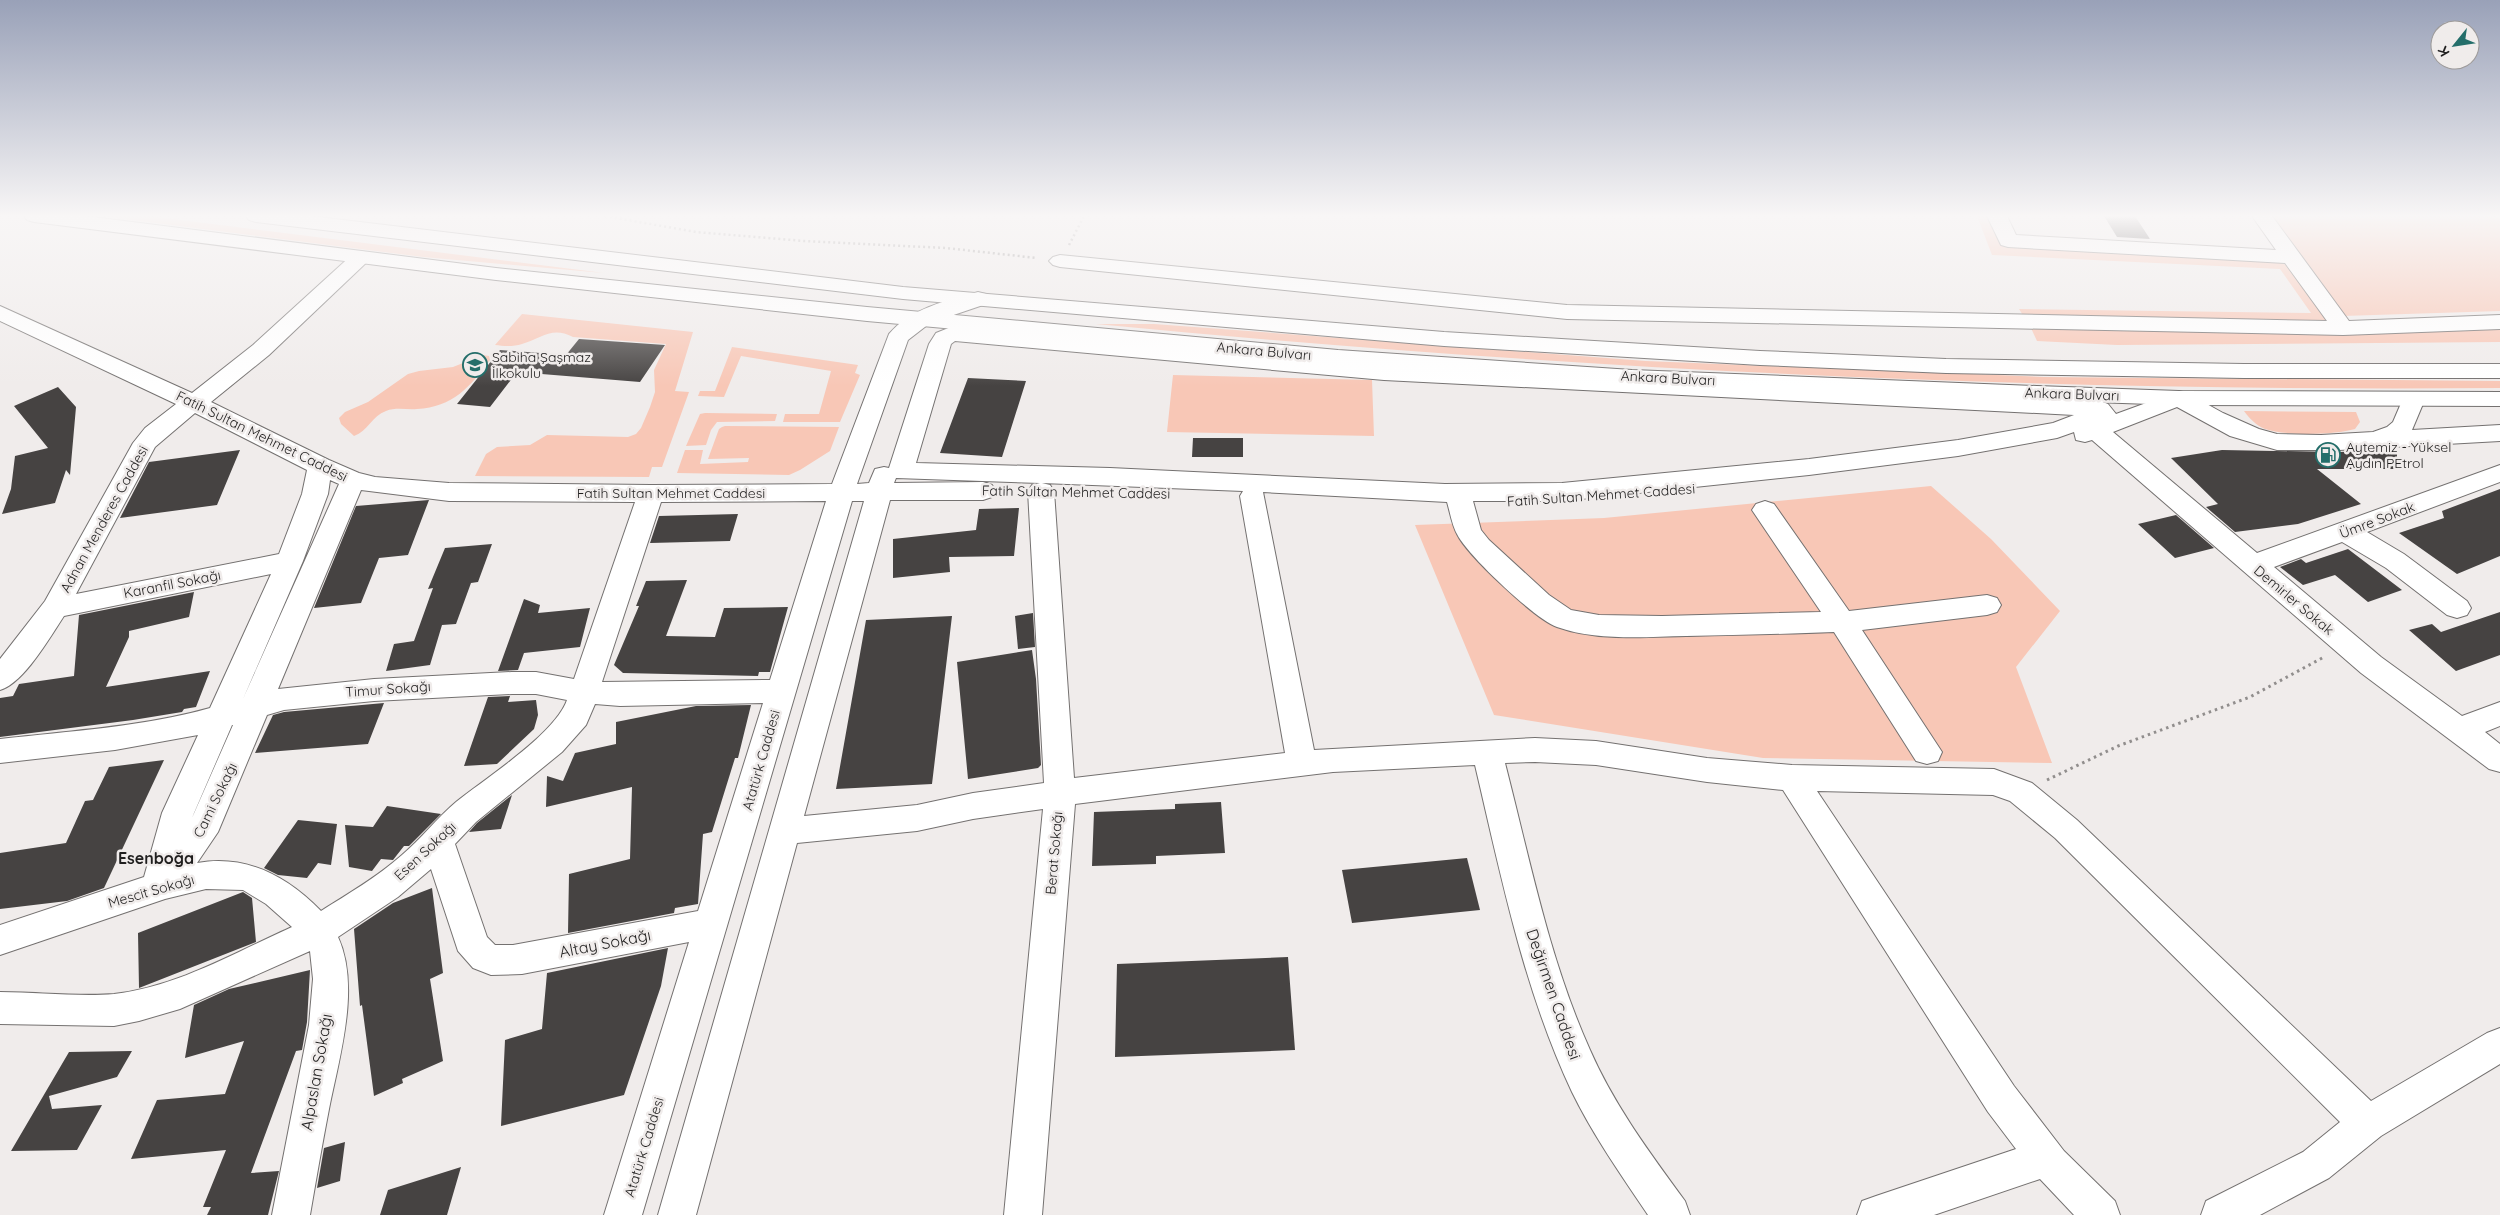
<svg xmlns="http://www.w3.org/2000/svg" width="2500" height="1215" font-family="Quicksand,sans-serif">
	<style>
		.green { fill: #f8c7b6 }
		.building { fill: #464342 }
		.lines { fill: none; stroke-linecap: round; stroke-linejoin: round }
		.minor-casing { stroke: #747170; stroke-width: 2 }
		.major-casing { stroke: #747170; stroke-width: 2 }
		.path-far1 { stroke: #918e8d; stroke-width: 2.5; stroke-dasharray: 2 3; stroke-linecap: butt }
		.path { stroke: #918e8d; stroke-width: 3; stroke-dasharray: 2.5 4; stroke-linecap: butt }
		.minor { fill: #fff; fill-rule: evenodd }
		.major { fill: #fff; fill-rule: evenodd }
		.labels { text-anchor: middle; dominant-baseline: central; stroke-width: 5; stroke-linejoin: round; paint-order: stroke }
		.street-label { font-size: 14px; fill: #201f1f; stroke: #f0eceb }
		.poi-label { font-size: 14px; fill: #201f1f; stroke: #f0eceb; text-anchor: start }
		.quarter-label { font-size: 16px; font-weight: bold; fill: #201f1f; stroke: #f0eceb }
		.near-street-label { font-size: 16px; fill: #201f1f; stroke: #f0eceb }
	</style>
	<rect width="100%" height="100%" fill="#f0eceb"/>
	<!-- green -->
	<path class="green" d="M101,216H149L604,273L423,257Z
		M1977,216H1987L2004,247L2274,261L2287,265L2329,319L2324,322L2024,317L2019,309L2311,313L2280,269L1992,255Z
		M2268,216H2483L2500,218V311L2343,316Z
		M522,314L693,332L675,391L689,392L662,467H652L649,477L475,476L486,454L497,447L530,445L547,435L628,437L636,434L641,428L650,407L655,392L654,370L666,344L573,337C552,326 542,338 522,344C513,347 503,346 495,345Z
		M1096,324H1154L1646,361L2044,377L2500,381V388C2031,392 1562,369 1096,324Z
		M2500,327V342L2117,345L2037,341L2031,328Z
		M732,347L858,365L855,373L860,375L840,422H783L785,414H819L831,371L741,356L724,397L698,396L700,391H715Z
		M483,355L489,356L490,360C470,387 453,407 417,409C407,410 396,407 386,411C372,416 368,431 354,436L341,424L339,418L345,412L368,402L408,374L419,371L453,367Z
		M1173,375L1372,380L1374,436L1167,432Z
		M2244,411L2356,412L2360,422L2355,429C2335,435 2285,436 2265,429C2256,425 2250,419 2244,411Z
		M700,414L705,413L777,414L775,421L717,422L711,430L706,445L686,446Z
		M722,427L725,426L839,427L830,451L800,470L789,475L677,473L685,450H703L700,464L748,462L749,458L708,459L719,429Z
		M1931,486L1991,539L2060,611L2016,667L2052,763L1763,758L1494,715L1415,525L1604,518Z"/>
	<!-- building -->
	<path class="building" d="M2104,216H2135L2150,239L2117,237Z
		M579,339L665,345L640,382L517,372L490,407L457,404L500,350L566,355Z
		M968,378L1026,381L1002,457L940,453Z
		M58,387L76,407L70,475L66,470L55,503L2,514L11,489L15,456L48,448L14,406Z
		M1193,438H1243V457H1192Z
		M240,450L217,505L120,518L149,462Z
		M2222,450L2339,452L2397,450V469H2317L2361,504L2298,524L2235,532L2206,507L2218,504L2171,458Z
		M2500,489V556L2457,574L2399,533L2444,518L2442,511Z
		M429,500L408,555L379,558L361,603L314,608L356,506Z
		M1019,508L1014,556L949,557L950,572L893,578V539L976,530L979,509Z
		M738,514L730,541L650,543L659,516Z
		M2176,515L2214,548L2175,558L2138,524Z
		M492,544L478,582L471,583L456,624L442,625L430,665L386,671L394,644L414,641L433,588L428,589L445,548Z
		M2348,549L2402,590L2368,602L2335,575L2303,585L2280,567L2301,559L2306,563Z
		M687,580L666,636L715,637L724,608L788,607L770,672H759L758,676L623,673L614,665L639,606H636L646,581Z
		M194,592L189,617L129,631V637L106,687L210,671L196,707L184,709L182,712L133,720L0,737V698L13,696L19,684L74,676L79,615Z
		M524,599L540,605L538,613L590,608L580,647L524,653L518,670L498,671Z
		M2500,612V655L2456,671L2409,630L2432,624L2441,632Z
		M1033,613L1035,647L1018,649L1015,616Z
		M952,616L932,784L836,789L866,620Z
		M1032,650L1036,679L1041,765L1038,768L968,779L957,662Z
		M510,696L508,702L536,700L538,715L534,729L497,764L464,766L488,697Z
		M384,703L368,744L255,753L273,715L284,712Z
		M751,705L738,758H735L712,832L703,834L698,904L675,908L674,913L568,933L569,874L630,859L632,787L546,807L547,776L563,781L575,753L616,744V722L696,706Z
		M164,760L104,888L67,901L0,909V853L66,843L85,801L93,800L109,767Z
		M512,795L501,829L469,832L477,823Z
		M1221,802L1225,853L1156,856V864L1092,866L1094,812L1175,809V804Z
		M387,806L441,814L409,846H404L393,860L381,859L372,871L349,867L345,825L373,827Z
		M298,820L337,824L331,865L318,863L307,878L278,875L264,868Z
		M1467,858L1480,910L1352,923L1342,870Z
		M432,888L443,973L430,979L443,1061L402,1079L403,1083L374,1096L362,1005L360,1006L354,929L393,903Z
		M243,892L252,898L256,942L139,988L138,933Z
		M668,948L661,986L624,1095L501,1126L505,1040L542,1029L547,973Z
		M1288,957L1295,1050L1115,1057L1117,964Z
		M310,970L307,1022L302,1050L296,1051L251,1173L279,1171L268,1215H207L211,1207H203L226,1150L131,1159L157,1100L225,1094L244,1041L185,1058L194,1005L229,989Z
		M132,1051L117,1077L49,1096L52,1109L102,1105L77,1150L11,1151L69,1052Z
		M345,1142L340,1181L317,1188L324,1148Z
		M461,1167L447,1215H380L388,1190Z"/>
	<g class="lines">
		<defs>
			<path id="minor" d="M1987,216H2007L2016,235L2276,250L2252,216H2272L2349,321L2500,315V329L2343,335L1567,319L1060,267L1053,265L1049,261L1053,257L1060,255L1567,305L2327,321L2285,263L2008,247L2001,245Z
				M361,251L368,253L371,257L368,261L269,355L211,402L329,460L359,473L375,477L449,483L651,485L832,484L889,334C910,309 947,300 978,292L986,294L989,299L986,304L930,323L908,340L857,484L869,483L875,469L884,467L889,468L929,344L936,333L951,327L1384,366L2100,401L2108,404L2116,414L2179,391L2187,393L2223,413L2259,429L2277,434L2321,435L2373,432L2387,427L2393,422L2405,394L2413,392L2421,394L2425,399L2412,430L2500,425V441L2339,450H2277L2230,436L2177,407L2113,432L2257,553L2500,465V482L2367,532L2404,554L2467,601L2471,608L2467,615L2457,618L2447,615L2386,568L2342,542L2274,567L2381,657L2462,716L2500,702V726L2485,732L2500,744V772L2489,769L2361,673L2092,440L2085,442L2076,440L2074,432L2057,438L1958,456L1809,475L1562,501H1473L1481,530L1489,540L1549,595L1571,610L1599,615L1662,616L1821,612L1752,510L1756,504L1765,501L1774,504L1849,611L1987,595L1997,598L2001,605L1997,612L1987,615L1862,630L1942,752L1938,761L1927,764L1916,761L1834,632C1785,634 1735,635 1686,636C1644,637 1596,641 1557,627C1535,619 1467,555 1457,534C1452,525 1450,512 1447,502L1263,492L1314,750L1535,738L1596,741L1707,758L1792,765L1994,769L2032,783L2077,820L2371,1101L2487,1033L2500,1028V1064L2381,1136L2329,1178L2260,1215H2201L2206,1201L2303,1152L2340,1122L2055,838L2010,801L1993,795L1817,791L2014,1086L2064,1151L2115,1201L2120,1215H2074L2040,1179L1934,1215H1857L1862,1201L1876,1196L2016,1149L1988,1112L1783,790L1707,782L1596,765L1535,762L1505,763C1530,860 1549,959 1590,1050C1614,1105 1650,1153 1685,1201L1690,1215H1648C1621,1175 1593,1135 1572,1092C1523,988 1501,875 1475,765L1333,772L1075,804L1042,1215H1004L1043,809L973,819L917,831L797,843L696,1215H658L864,501H852L642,1215H604L689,942L522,974L491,975L473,968L458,951L431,869L398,897L338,937C361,987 339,1058 329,1109C322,1145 316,1180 310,1215H272L309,1025L313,979L310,951L180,1009L139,1021L114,1026L0,1024V992C35,992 80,997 114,994C177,987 236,952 292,927L266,904L243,890L206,889L165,899L0,955V925L144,877L162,813L198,735L115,750L0,763V739C70,731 142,727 210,708L271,574L64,616C50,637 24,683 0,690V659L45,601L133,443L145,428L176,404L0,321V306L192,393L253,345L354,253ZM955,341L1384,380L2074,415L2053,423L1958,440L1809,459L1562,483L1445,484L1110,468L916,463L951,344ZM195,413L307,470L302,494L279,554L76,594L155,447ZM896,478L1040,483L1032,485L1028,491L1044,783L973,793L917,805L804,816L890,500H983L992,497L996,491L992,485L983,482L894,483ZM330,480L339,484L243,699L303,561L328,494ZM1042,483L1243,491L1240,496L1285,753L1074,778L1054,491L1050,485ZM361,490L449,501L635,502L574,679L536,672H512L374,679L278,689ZM826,501L770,680L602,682L661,502ZM512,694H536L567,700C555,734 486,778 456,802C437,818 421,839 402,855C377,877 348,894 321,911C287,876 246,854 197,863L218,832L267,715L284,710L374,701ZM763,703L698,911L513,945H495L487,937L455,844L476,822L562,752L586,725L595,704L620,706ZM232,725H233L192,818L194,813Z"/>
			<path id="major" d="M24,216H85L496,268L867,307L1338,350L1632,370L2037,386L2179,391L2500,392V406L2179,405L2037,400L1632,384L1338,364L867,321L496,280L34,222L27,220Z
				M246,216H310L903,287L1444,332L1760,351L1946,359L2244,364H2500V378H2244L1946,373L1760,365L1444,346L903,299L256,222L249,220Z"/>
		</defs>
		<!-- minor casing -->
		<use href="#minor" class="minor-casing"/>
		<!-- major casing -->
		<use href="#major" class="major-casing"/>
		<!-- path-far1 -->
		<path class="path-far1" d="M605,216L696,232L804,241L946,248L1037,258
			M1069,245L1084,216"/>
		<!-- path -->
		<path class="path" d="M2047,780L2118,746L2250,697L2324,657"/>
		<!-- minor -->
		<use href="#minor" class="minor"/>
		<!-- major -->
		<use href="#major" class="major"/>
	</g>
	<!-- sky -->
	<linearGradient id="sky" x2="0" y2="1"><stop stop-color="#99a1b8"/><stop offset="0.56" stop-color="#f8f6f6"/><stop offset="1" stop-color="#f8f6f6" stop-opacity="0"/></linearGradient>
	<rect width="2500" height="386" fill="url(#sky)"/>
	<!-- icons -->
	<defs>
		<symbol id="school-ring" viewBox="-11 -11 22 22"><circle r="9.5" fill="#f0eceb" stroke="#246e6a" stroke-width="1.5"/><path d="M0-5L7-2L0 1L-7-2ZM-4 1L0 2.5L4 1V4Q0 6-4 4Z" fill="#246e6a"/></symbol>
		<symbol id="fuel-ring" viewBox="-11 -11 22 22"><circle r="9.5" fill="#f0eceb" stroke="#246e6a" stroke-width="1.5"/><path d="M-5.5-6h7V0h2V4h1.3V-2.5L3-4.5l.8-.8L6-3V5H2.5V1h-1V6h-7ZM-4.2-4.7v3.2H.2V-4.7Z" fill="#246e6a"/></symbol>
	</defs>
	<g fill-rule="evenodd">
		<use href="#school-ring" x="461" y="351" width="28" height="28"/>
		<use href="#fuel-ring" x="2314" y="441" width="28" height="28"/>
	</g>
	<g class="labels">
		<!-- street labels -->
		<g class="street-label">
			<text transform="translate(1264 351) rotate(5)">Ankara Bulvarı</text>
			<text transform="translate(1668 378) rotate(3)">Ankara Bulvarı</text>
			<text transform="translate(2072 394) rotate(2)">Ankara Bulvarı</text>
			<text transform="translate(262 436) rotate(26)">Fatih Sultan Mehmet Caddesi</text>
			<text transform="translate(1076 492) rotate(1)">Fatih Sultan Mehmet Caddesi</text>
			<text x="671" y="493">Fatih Sultan Mehmet Caddesi</text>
			<text transform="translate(1601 495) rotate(-4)">Fatih Sultan Mehmet Caddesi</text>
			<text transform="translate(104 519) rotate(-61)">Adnan Menderes Caddesi</text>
			<text transform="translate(2377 520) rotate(-21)">Ümre Sokak</text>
			<text transform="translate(172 584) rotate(-11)">Karanfil Sokağı</text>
			<text transform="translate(2294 600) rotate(40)">Demirler Sokak</text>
			<text transform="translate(388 689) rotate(-4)">Timur Sokağı</text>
			<text transform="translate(761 760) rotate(-74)">Atatürk Caddesi</text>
			<text transform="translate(215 800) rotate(-64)">Cami Sokağı</text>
			<text transform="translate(425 851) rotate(-43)">Esen Sokağı</text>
			<text transform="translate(1054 853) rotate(-85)">Berat Sokağı</text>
			<text transform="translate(151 891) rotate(-16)">Mescit Sokağı</text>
			<text transform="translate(644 1147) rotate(-73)">Atatürk Caddesi</text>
		</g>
		<!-- poi labels -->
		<g class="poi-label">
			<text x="492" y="357">Sabiha Şaşmaz<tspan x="492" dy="16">İlkokulu</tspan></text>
			<text x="2346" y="447">Aytemiz - Yüksel<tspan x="2346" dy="16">Aydın PEtrol</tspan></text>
		</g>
		<!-- quarter labels -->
		<g class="quarter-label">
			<text x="156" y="858">Esenboğa</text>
		</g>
		<!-- near-street labels -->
		<g class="near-street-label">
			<text transform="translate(605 943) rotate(-11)">Altay Sokağı</text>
			<text transform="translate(1554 994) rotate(71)">Değirmen Caddesi</text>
			<text transform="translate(316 1072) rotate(-80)">Alpaslan Sokağı</text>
		</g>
	</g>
	<!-- north arrow -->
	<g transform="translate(2455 45) rotate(240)"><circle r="24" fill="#f0eceb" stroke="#9d9a99"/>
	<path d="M0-4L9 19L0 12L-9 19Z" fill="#246e6a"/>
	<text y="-8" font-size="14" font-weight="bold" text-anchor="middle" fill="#201f1f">K</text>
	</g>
</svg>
